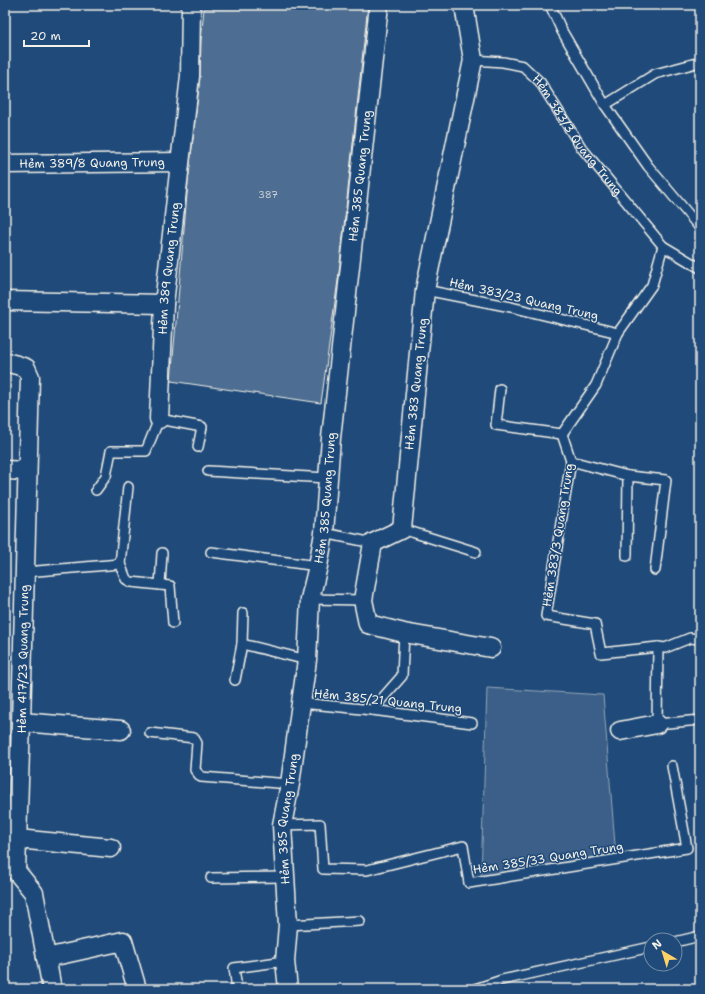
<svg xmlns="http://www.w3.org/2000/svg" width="705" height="994" font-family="'Shantell Sans',sans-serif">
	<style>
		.built { fill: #2d5581 }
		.green { fill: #3a5f88; stroke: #97a8b8 }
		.building { fill: #4d6e92; stroke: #f4f1e8 }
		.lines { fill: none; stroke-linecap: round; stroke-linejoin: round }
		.service-casing { stroke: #f4f1e8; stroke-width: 12 }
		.minor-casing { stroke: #f4f1e8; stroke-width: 21 }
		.service { stroke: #1f4a7a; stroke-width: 9 }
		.minor { stroke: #1f4a7a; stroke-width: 18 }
		.labels { text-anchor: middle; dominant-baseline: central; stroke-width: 3; stroke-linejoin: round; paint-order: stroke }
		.number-label { font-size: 10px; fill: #cad0d2 }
		.street-label { font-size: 12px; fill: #f4f1e8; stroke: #1f4a7a }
	</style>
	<rect width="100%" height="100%" fill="#1f4a7a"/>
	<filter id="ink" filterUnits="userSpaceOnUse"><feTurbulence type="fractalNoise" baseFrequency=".025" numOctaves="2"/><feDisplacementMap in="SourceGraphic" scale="8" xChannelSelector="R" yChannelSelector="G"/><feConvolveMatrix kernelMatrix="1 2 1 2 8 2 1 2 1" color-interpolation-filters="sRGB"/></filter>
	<g filter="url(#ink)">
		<!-- built -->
		<path class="built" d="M700,983V989H664Z"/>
		<!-- green -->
		<path class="green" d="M487,688L603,695L616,857L481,877Z"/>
		<!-- building -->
		<path class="building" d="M368,5L339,273L321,403L171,381L188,182L200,77L201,41L204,8Z"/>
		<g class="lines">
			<defs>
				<g id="service">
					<path d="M550,5L562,31L605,105L648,166L700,228"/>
					<path id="s1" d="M473,60L503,62L523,66L540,82L581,147L663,246L700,268"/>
					<path d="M605,105L655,74L700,62"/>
					<path d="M663,246L652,285L618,333L596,385L562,434L571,461L546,616L595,624L601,653L658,647L665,648L690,638L700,639"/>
					<path d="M425,290L511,307L618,333"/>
					<path d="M500,389L496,425L562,434"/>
					<path d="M571,461L628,476L666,480L655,570"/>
					<path d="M208,471L327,478"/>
					<path d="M96,490L106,476L111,451H146L159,419L202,427L198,447"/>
					<path d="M402,529L476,552"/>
					<path d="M324,533L373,543"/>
					<path d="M211,552L318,566"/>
					<path d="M627,556L628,476"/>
					<path d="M120,564L126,579L131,582L170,586L173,623"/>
					<path d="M25,572L120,564L128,487"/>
					<path d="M160,585L162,553"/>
					<path d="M310,599L363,600"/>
					<path d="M242,644L307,660"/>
					<path d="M658,647L657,724L700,720"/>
					<path d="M235,680L242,644L243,613"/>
					<path d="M301,703L372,710L472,723"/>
					<path d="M372,710L402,676L404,633"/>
					<path d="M150,733L194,738L197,743L195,770L201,777L290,784"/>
					<path d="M282,825L320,824L323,869L367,870L463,846L469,883L687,848L672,766"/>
					<path d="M211,878L285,877"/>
					<path d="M288,925L360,921"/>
					<path d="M675,942L700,936"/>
					<path d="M237,989L234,968L285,961"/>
					<path d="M475,989L502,980L651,947"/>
				</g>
				<g id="minor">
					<path d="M464,5L473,60L425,290L402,529L373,543L363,600L368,624L404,633L491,648"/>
					<path id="s2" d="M5,164L180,162"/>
					<path d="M5,301L164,304"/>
					<path d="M5,362L17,365L26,368L30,377L21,722L16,871L34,893L52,989"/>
					<path id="s3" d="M159,419L164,304L190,76L191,5"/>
					<path d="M5,470L27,471"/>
					<path d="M21,722L121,730"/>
					<path d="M620,731L657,724"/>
					<path d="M17,839L111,848"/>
					<path d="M46,958L123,941L137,989"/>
					<path id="s4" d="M288,989L285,961L288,925L282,825L290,784L301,703L307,660L310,599L318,566L324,533L331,438L379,5"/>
				</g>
			</defs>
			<!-- service casing -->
			<use href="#service" class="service-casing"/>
			<!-- minor casing -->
			<use href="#minor" class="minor-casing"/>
			<!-- service -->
			<use href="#service" class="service"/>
			<!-- minor -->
			<use href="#minor" class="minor"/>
		</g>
	</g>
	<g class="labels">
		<!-- number labels -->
		<g class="number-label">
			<text x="268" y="194">387</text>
		</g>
		<!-- street labels -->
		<g class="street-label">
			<text stroke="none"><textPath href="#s1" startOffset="139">Hẻm 383/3 Quang Trung</textPath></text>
			<text stroke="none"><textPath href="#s2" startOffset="87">Hẻm 389/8 Quang Trung</textPath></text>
			<text stroke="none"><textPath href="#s4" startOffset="819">Hẻm 385 Quang Trung</textPath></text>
			<text stroke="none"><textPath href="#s3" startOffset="151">Hẻm 389 Quang Trung</textPath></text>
			<text transform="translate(524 299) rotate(13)">Hẻm 383/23 Quang Trung</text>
			<text transform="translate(416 384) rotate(-84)">Hẻm 383 Quang Trung</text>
			<text stroke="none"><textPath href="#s4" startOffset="495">Hẻm 385 Quang Trung</textPath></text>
			<text transform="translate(558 535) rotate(-81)">Hẻm 383/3 Quang Trung</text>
			<text transform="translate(23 659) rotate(-89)">Hẻm 417/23 Quang Trung</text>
			<text transform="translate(388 701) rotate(6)">Hẻm 385/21 Quang Trung</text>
			<text stroke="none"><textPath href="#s4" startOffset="171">Hẻm 385 Quang Trung</textPath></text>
			<text transform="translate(548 858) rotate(-9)">Hẻm 385/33 Quang Trung</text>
		</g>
	</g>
	<!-- margin -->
	<rect width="705" height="994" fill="none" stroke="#1f4a7a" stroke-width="20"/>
	<rect x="10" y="10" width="685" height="974" fill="none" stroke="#f4f1e8" stroke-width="1.5" filter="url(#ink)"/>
	<!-- north arrow -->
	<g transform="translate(663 952) rotate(322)"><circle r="19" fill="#1f4a7a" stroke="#748da6"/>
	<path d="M0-3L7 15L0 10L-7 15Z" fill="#ffd166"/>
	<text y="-6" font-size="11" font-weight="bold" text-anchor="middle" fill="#f4f1e8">N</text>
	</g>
	<!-- scale -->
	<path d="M24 40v6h65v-6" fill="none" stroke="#f4f1e8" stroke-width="2"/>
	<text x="30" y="40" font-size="12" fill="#f4f1e8" stroke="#1f4a7a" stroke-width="3" paint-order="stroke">20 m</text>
</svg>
